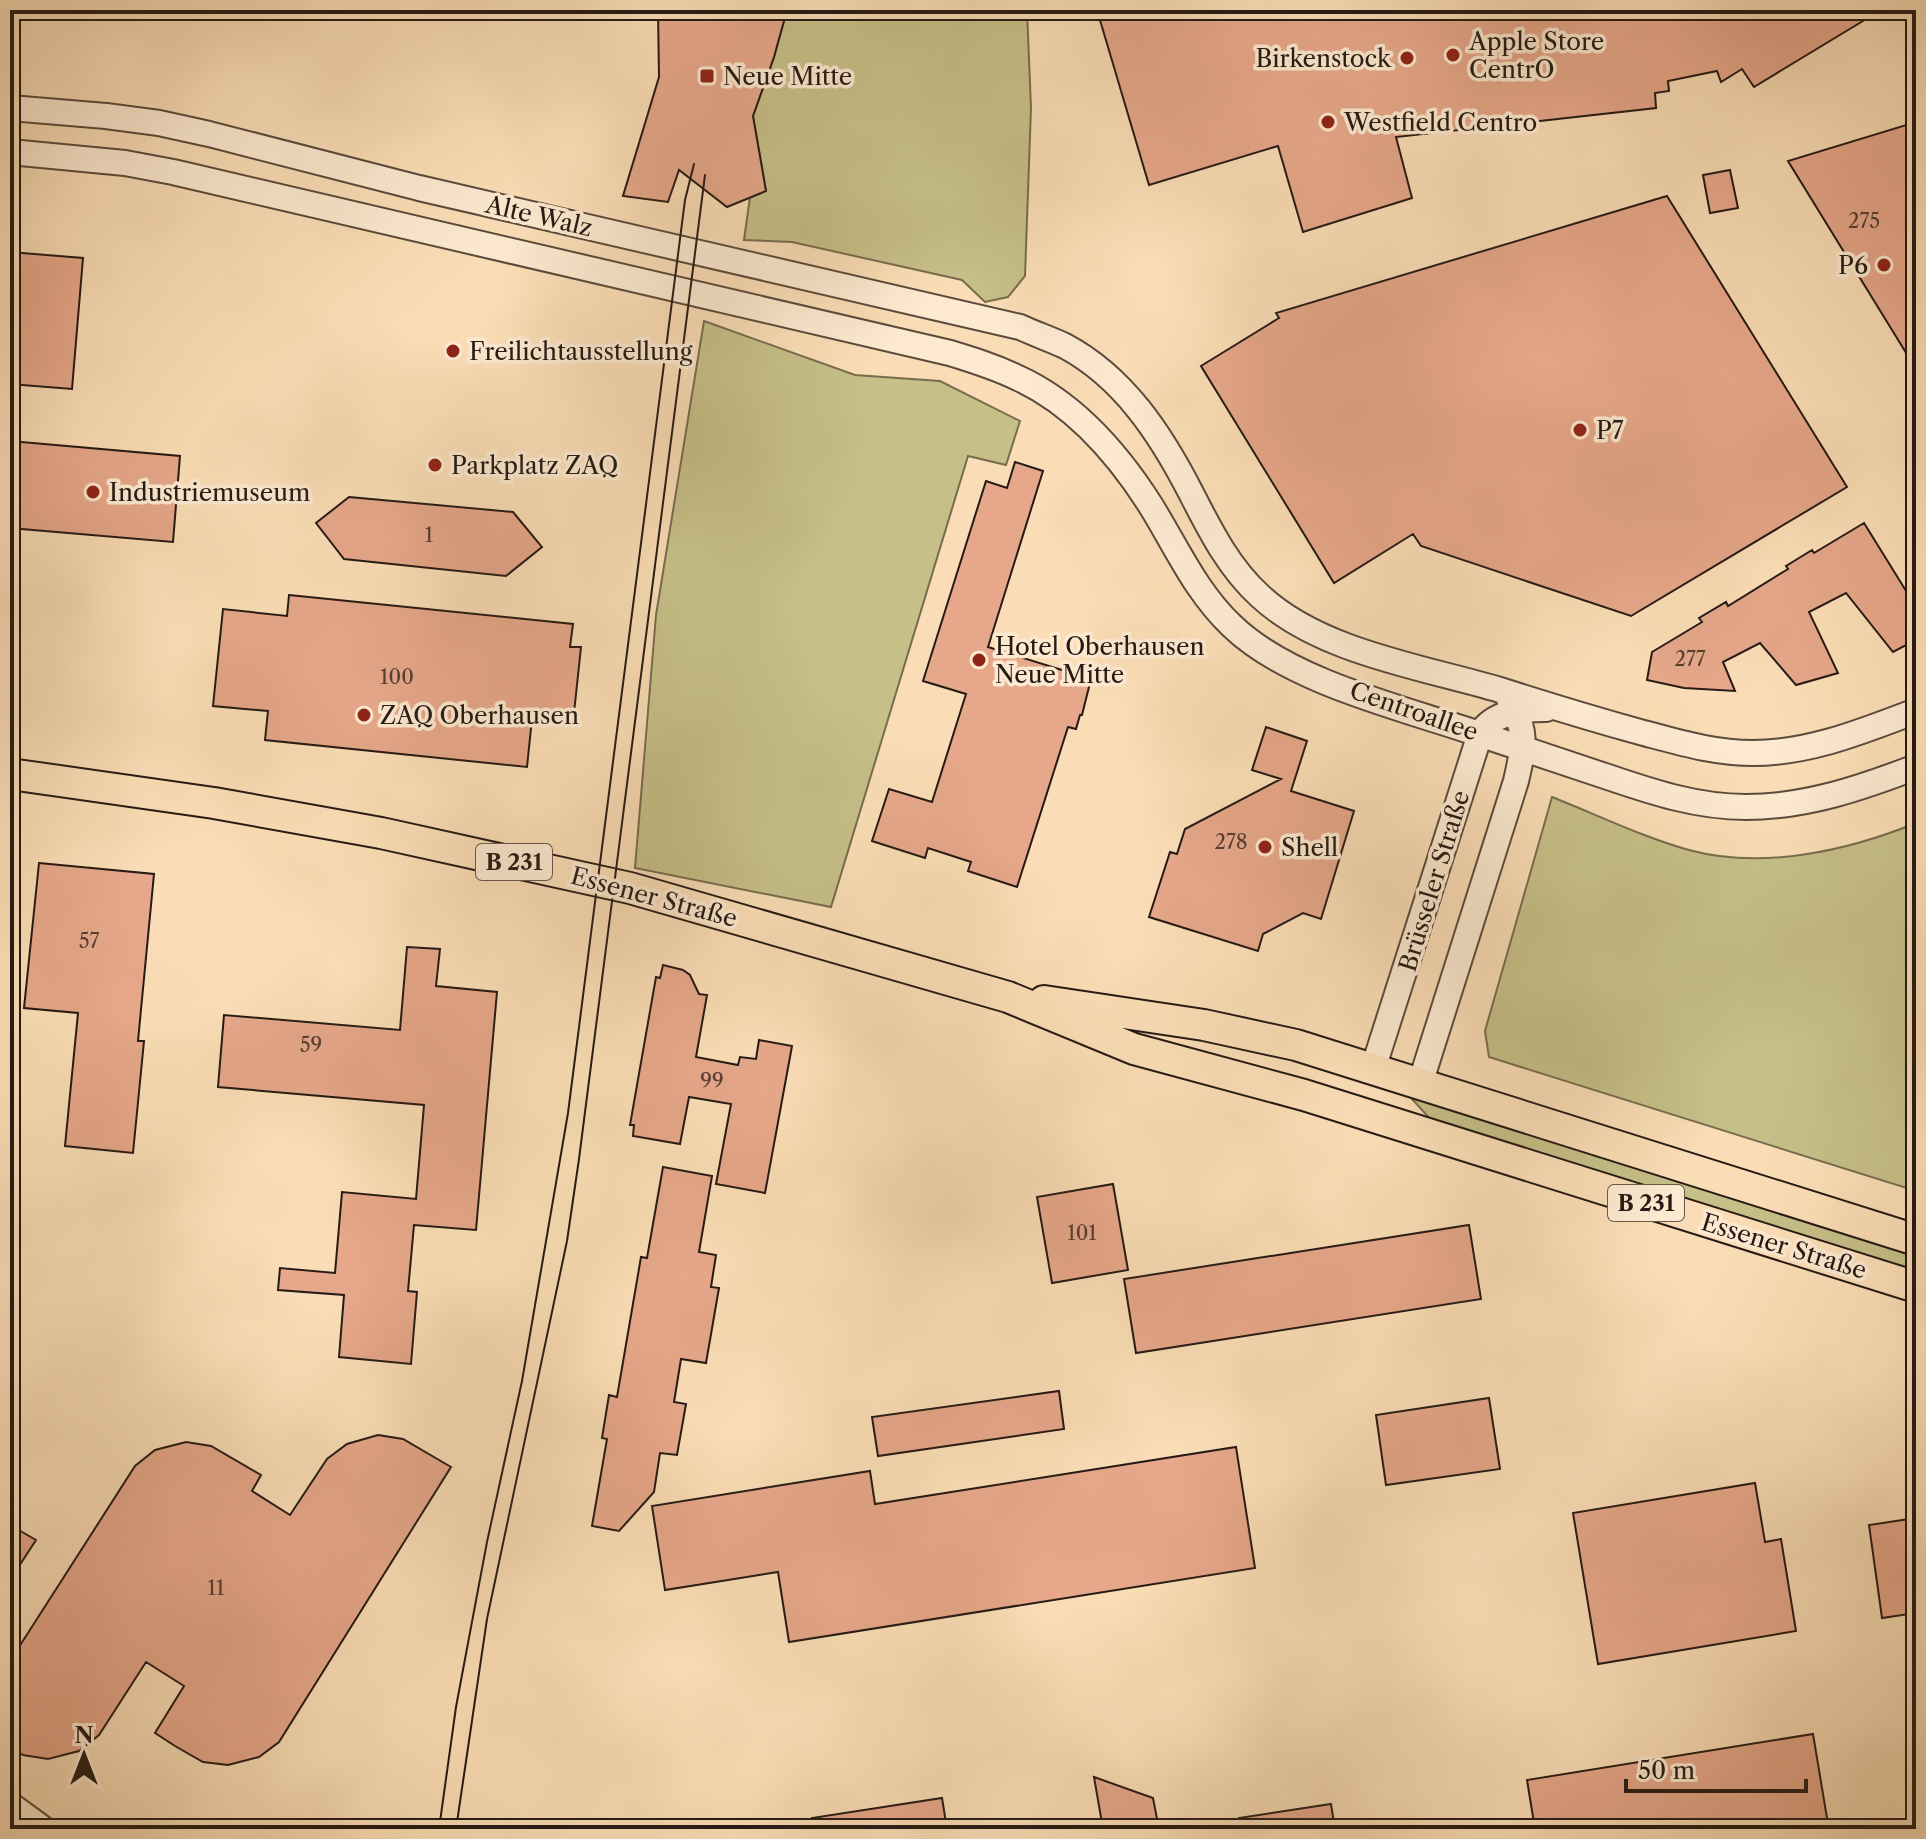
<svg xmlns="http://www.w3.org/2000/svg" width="1926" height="1839" font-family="'Libre Caslon Text',serif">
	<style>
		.green { fill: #c6bf88; stroke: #766c4e; stroke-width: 2 }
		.building { fill: #e6a78a; stroke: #251a14; stroke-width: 2 }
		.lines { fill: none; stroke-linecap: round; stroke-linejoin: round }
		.minor-casing { stroke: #5a4b3c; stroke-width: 24 }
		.tertiary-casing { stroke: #5a4b3c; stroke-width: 28 }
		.primary-casing { stroke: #251a14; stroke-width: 34 }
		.minor { stroke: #fce9d0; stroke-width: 20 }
		.tertiary { stroke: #fce9d0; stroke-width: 24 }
		.primary { stroke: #faddb6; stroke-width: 30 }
		.tram { stroke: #251a14; stroke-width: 2 }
		.poi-dot { fill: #8f2418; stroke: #fce9d0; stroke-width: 3 }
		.labels { text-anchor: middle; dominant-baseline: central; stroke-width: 7; stroke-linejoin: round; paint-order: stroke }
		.number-label { font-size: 20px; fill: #553d32 }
		.shield { fill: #fce9d0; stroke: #66584c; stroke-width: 2 }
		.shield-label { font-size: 22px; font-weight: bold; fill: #251a14 }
		.poi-label { font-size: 24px; fill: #251a14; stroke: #fce9d0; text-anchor: start }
		.street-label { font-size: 24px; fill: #251a14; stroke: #fce9d0 }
	</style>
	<rect width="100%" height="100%" fill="#faddb6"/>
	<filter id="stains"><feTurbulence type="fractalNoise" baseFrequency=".0025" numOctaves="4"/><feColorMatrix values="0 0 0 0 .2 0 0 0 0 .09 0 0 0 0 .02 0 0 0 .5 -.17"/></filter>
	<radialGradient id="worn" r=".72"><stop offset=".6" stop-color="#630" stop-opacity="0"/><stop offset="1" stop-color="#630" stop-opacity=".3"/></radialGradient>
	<!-- green -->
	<path class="green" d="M787,10H1027L1031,108L1025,276L1008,297L985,302L962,280L792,242L744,240L750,197L766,191L753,116L774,57Z
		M704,321L855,375L940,381L1020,421L1006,465L968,456L831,907L635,868L656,615Z
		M1552,797C1595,814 1645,838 1689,850C1762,870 1847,851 1916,823V1191L1489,1057L1485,1031Z
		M1415,1096L1916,1251V1273L1432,1121L1412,1099Z"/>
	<!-- building -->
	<path class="building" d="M658,10H787L774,57L753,116L766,191L727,207L679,170L668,202L623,196L659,77Z
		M1097,10H1881L1754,87L1742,69L1721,82L1717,71L1668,81L1669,91L1655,93L1656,108L1396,137L1412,198L1303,232L1278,146L1149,185Z
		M1916,122V369L1788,161Z
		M1730,170L1738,208L1710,213L1703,175Z
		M1667,196L1847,487L1631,616L1421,546L1413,534L1334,583L1201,366L1279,318L1276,313Z
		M10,252L83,258L72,389L10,384Z
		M10,441L180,456L173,542L10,528Z
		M1015,462L1043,471L988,647L1091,679L1082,715H1080L1076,729L1068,727L1017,887L968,871L971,862L928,848L925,858L872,841L889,789L932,802L966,694L923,681L986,481L1007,488Z
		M349,497L513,512L542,547L506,576L344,559L316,523Z
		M1864,523L1916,607V640L1893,652L1846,593L1809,612L1838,673L1796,685L1760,643L1723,662L1735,691L1684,688L1647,680L1652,652L1702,622L1699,618L1726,602L1728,606L1788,569L1786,566L1812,550L1814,553Z
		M289,595L573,624L570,647H581L574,713L533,709L527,767L265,740L268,711L213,706L223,609L287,616Z
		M1266,727L1307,741L1291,791L1354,811L1321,919L1303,913L1263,934L1258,951L1149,917L1170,852L1177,854L1185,829L1281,779L1252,770Z
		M39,863L154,874L138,1041H144L133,1153L65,1146L78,1013L24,1008Z
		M407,947L440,949L436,986L497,992L476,1230L414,1225L408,1291L417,1292L411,1364L339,1357L344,1295L278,1290L280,1268L335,1273L342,1192L416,1199L424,1105L218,1087L224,1015L400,1030Z
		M663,965L683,970L690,975L699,994L707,995L696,1057L738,1065L740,1057L756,1059L759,1040L792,1046L765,1193L716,1184L731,1104L689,1097L680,1144L633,1136L634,1125H630L656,977L660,978Z
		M663,1167L712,1176L699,1252L716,1255L711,1287L719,1288L706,1363L681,1359L674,1402L686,1404L677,1455L660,1453L654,1492L619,1531L592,1526L607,1439L602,1438L609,1395L617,1397L641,1257L647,1258Z
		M1113,1184L1128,1270L1052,1283L1037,1197Z
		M1469,1225L1481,1299L1136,1353L1124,1279Z
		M1059,1391L1064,1429L878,1456L872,1417Z
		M1489,1398L1500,1469L1386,1485L1376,1415Z
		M378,1435L403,1439L451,1467L279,1742L259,1757L228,1765L203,1762L175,1746L155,1733L184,1686L146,1662L99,1735L79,1751L48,1759L23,1755L10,1748V1661L135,1466L155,1450L186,1442L211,1446L261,1475L252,1491L290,1515L327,1459L347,1444Z
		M1236,1447L1255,1568L789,1642L778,1572L665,1590L652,1506L870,1471L875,1504Z
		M1755,1483L1765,1542L1781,1539L1796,1631L1598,1664L1573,1513Z
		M1916,1518V1613L1882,1618L1869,1525Z
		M10,1525L36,1540L10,1580Z
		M1813,1734L1828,1824L1799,1829H1535L1527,1780Z
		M1094,1777L1153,1798L1159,1829H1103Z
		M942,1798L947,1829H813L812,1818Z
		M1331,1804L1335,1829H1240L1239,1818Z"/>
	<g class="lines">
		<defs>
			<path id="minor" d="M10,1802L47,1829"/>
			<path id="tertiary" d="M10,108L106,116L159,123L209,134L419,188L1020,327C1035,334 1050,339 1065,346C1123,377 1160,433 1190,491C1209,528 1228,567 1260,596C1320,652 1423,667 1500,690C1547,705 1593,719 1640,732C1678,742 1713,753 1753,753C1810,753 1863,731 1916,711
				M10,152L125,163L173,172L950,353C973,360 996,367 1018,378C1075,404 1118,454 1151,506C1177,548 1196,592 1232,626C1290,682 1403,708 1479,734C1521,748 1563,762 1605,776C1652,792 1697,807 1746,807C1806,807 1861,788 1916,767
				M1373,1069L1480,734C1493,712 1523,709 1546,709
				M1420,1084L1516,781C1524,746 1528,732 1509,699"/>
			<path id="primary" d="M10,774L214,803L381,833L630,888L1008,997L1134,1049L1304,1095L1916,1287
				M1044,1001L1204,1025L1296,1045L1916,1240"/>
		</defs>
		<!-- minor casing -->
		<use href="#minor" class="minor-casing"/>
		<!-- tertiary casing -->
		<use href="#tertiary" class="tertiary-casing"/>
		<!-- primary casing -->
		<use href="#primary" class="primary-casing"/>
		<!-- minor -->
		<use href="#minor" class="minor"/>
		<!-- tertiary -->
		<use href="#tertiary" class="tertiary"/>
		<!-- primary -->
		<use href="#primary" class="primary"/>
		<!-- tram -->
		<path class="tram" d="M439,1829L456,1707L487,1542L522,1381L568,1113L685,200L694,164
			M456,1829L487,1619L567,1241L579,1159L705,175"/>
	</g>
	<!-- markers -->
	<g class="poi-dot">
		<circle cx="1453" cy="55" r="8"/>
		<circle cx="1407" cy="58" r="8"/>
		<rect x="699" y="68" width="16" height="16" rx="4"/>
		<circle cx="1328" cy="122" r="8"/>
		<circle cx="1884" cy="265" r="8"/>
		<circle cx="453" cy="351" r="8"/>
		<circle cx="1580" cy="430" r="8"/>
		<circle cx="435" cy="465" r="8"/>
		<circle cx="93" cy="492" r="8"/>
		<circle cx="979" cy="660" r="8"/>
		<circle cx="364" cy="715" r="8"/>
		<circle cx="1265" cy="847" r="8"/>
	</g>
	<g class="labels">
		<!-- number labels -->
		<g class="number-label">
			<text x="1864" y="221">275</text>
			<text x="429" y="535">1</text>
			<text x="1690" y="659">277</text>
			<text x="397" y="677">100</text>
			<text x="1231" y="842">278</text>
			<text x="89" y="941">57</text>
			<text x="311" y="1045">59</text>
			<text x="712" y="1081">99</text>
			<text x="1082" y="1233">101</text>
			<text x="216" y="1588">11</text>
		</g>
		<!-- shield labels -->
		<g class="shield">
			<rect x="476" y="844" width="76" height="36" rx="6"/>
			<rect x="1608" y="1185" width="76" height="36" rx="6"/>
		</g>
		<g class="shield-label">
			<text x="514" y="862">B 231</text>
			<text x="1646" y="1203">B 231</text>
		</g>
		<!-- poi labels -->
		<g class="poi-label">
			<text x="1469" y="41">Apple Store<tspan x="1469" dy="28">CentrO</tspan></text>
			<text x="1391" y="58" text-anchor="end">Birkenstock</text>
			<text x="723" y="76">Neue Mitte</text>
			<text x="1344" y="122">Westfield Centro</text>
			<text x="1868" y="265" text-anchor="end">P6</text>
			<text x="469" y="351">Freilichtausstellung</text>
			<text x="1596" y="430">P7</text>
			<text x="451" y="465">Parkplatz ZAQ</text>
			<text x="109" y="492">Industriemuseum</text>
			<text x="995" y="646">Hotel Oberhausen<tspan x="995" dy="28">Neue Mitte</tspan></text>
			<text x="380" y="715">ZAQ Oberhausen</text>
			<text x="1281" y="847">Shell</text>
		</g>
		<!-- street labels -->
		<g class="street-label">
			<text transform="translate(539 216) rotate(13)">Alte Walz</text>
			<text transform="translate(1414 711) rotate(19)">Centroallee</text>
			<text transform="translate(1434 881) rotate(-73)">Brüsseler Straße</text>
			<text transform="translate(654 897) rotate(15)">Essener Straße</text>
			<text transform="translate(1784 1246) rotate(17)">Essener Straße</text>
		</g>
	</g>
	<!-- margin -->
	<rect width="1926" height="1839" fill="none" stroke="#faddb6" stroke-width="40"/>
	<rect x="12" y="12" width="1902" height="1815" fill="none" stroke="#251a14" stroke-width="4"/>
	<rect x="20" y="20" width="1886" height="1799" fill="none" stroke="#251a14" stroke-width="2"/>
	<!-- north arrow -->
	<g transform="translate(84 1755)" stroke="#fce9d0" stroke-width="6" paint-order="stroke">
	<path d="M0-6L14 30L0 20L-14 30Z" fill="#251a14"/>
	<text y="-12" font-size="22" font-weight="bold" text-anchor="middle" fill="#251a14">N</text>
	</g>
	<!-- scale -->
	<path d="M1626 1779v12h180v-12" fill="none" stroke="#251a14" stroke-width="4"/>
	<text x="1638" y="1779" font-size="24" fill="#251a14" stroke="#fce9d0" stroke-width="6" paint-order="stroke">50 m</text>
	<rect width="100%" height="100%" filter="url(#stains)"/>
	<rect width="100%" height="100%" fill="url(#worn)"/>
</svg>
